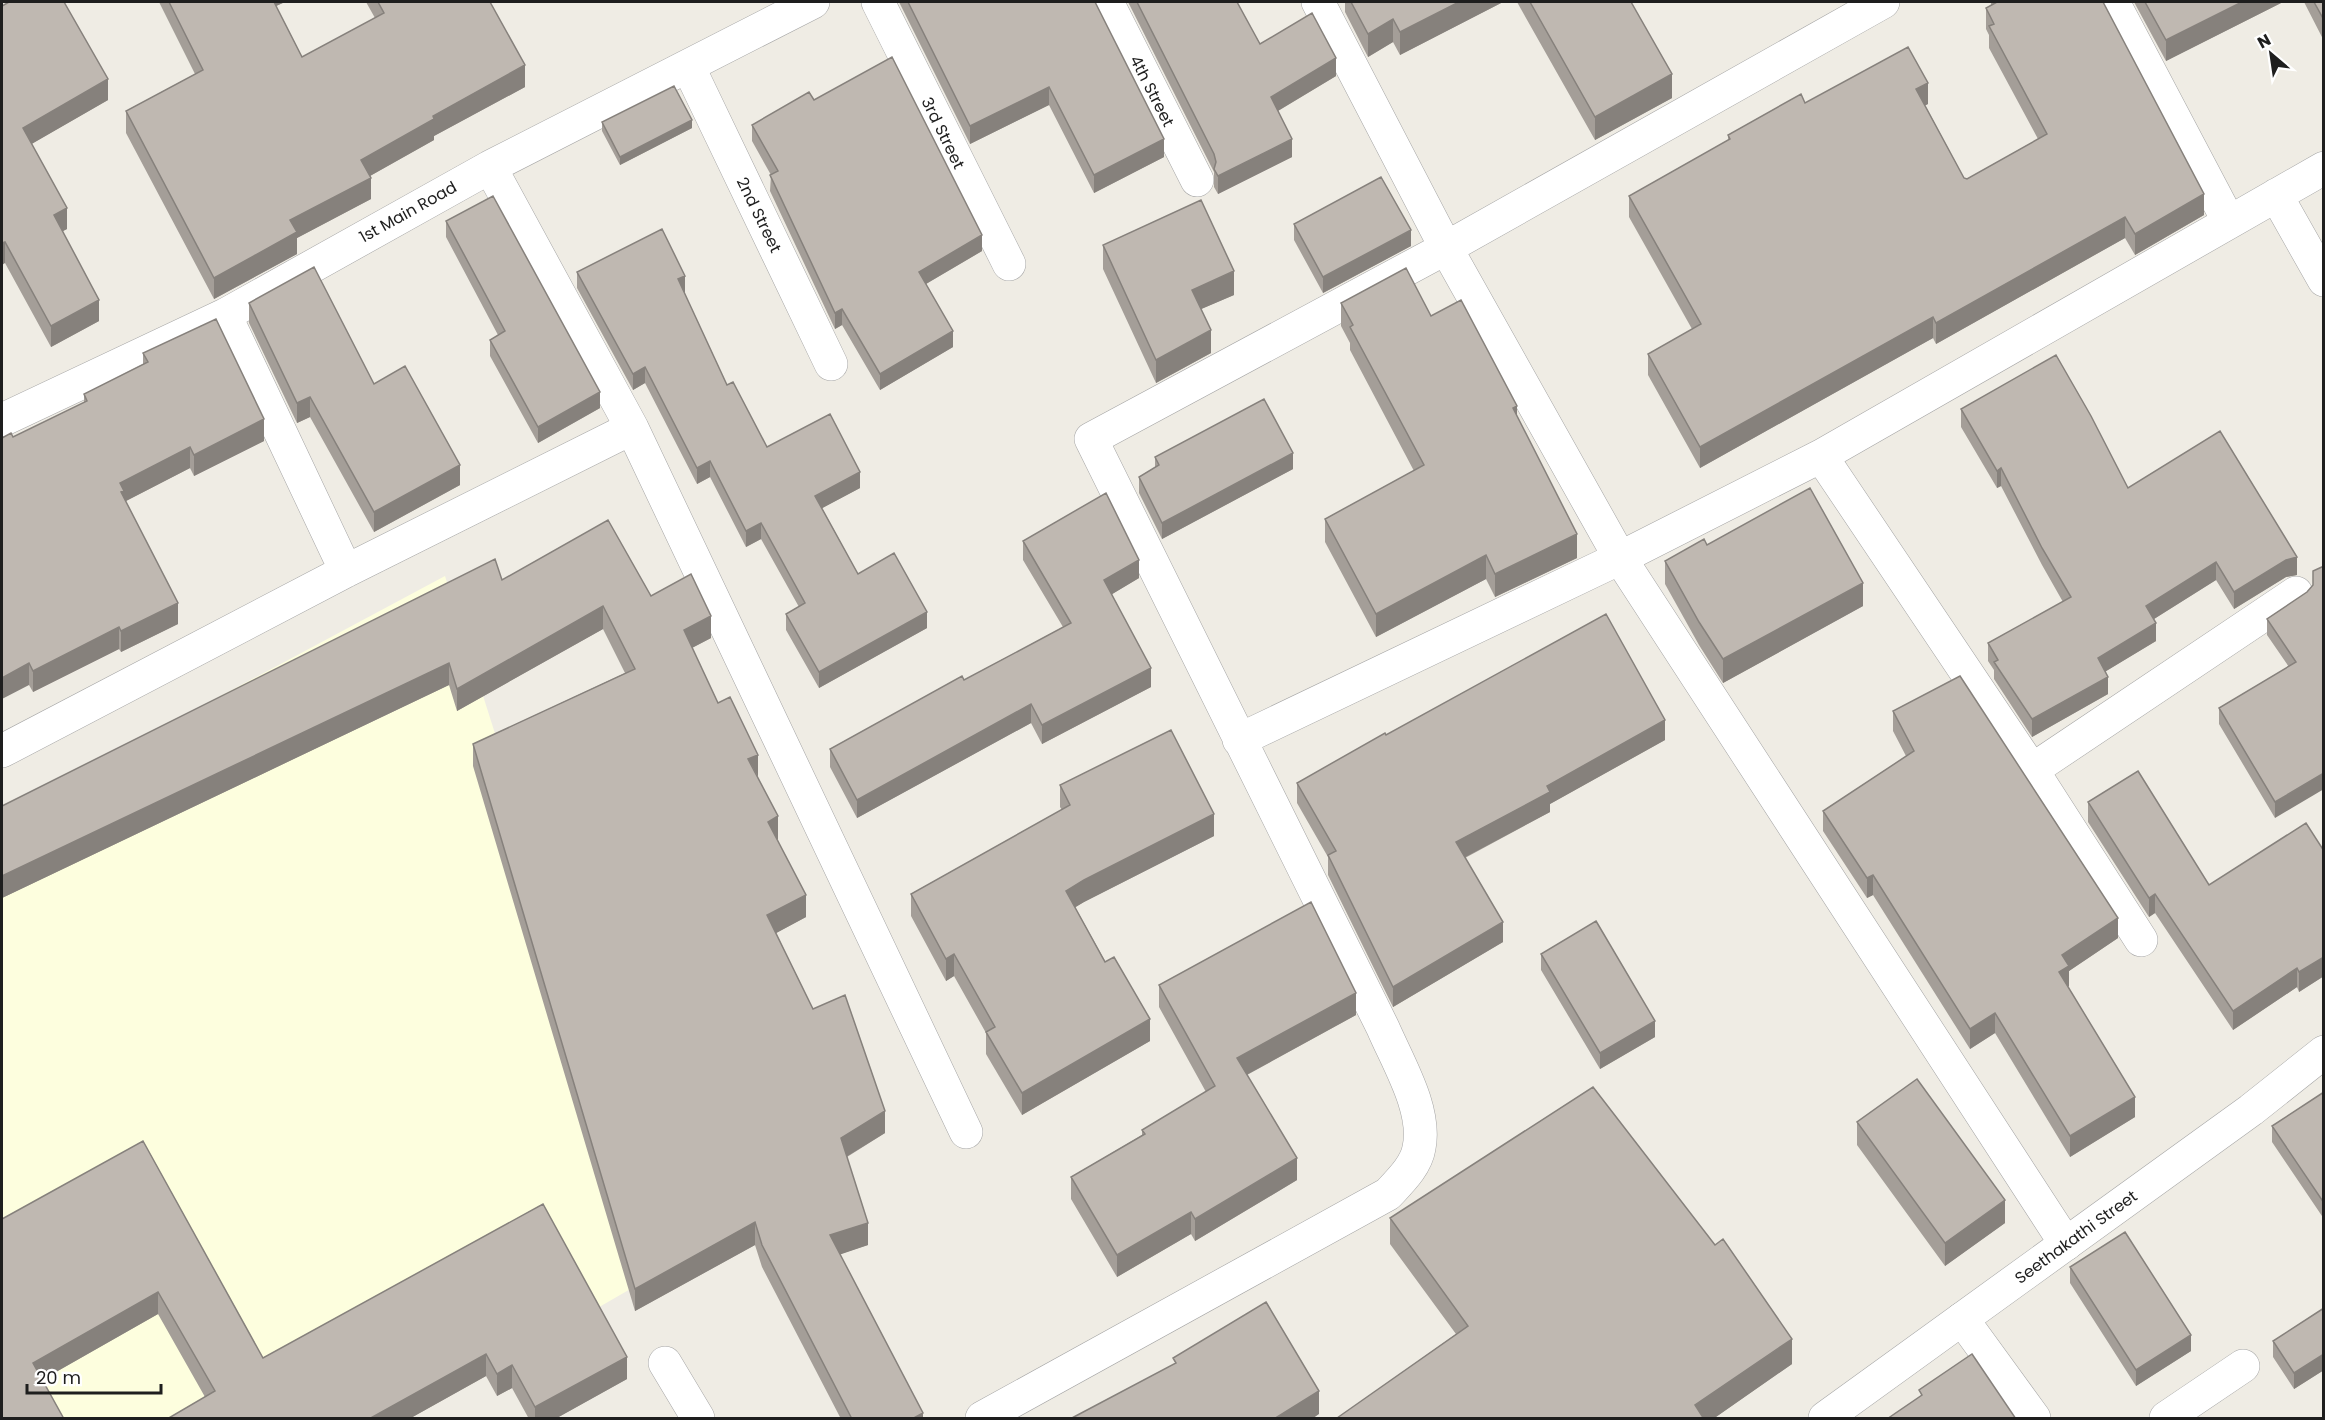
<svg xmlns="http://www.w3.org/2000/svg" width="2325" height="1420" font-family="Poppins,sans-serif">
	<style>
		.education { fill: #fdfede }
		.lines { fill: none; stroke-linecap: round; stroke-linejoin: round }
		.minor-casing { stroke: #a5a5a5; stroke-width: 34 }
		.tertiary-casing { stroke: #a5a5a5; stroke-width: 34 }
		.minor { stroke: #fff; stroke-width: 33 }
		.tertiary { stroke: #fff; stroke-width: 33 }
		.wall { fill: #a49e98 }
		.shaded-wall { fill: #86817c }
		.building { fill: #bfb8b1; stroke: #86817c; stroke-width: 1.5 }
		.labels { text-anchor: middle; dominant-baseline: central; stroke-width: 6; stroke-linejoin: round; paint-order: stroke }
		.street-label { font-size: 16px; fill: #1e1e1e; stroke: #fff }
	</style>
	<rect width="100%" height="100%" fill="#efece4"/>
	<!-- education -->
	<path class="education" d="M445,576L665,1269L407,1418H2V813Z"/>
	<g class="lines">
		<defs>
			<path id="minor" d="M878,2L1009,264
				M1107,2L1197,180
				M1318,2L1446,248L1620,558L2066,1244
				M2113,2L2229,222
				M688,66L831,364
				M490,167L632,428L966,1132
				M2276,195L2324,280
				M225,315L346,571
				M2,420L225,315L490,167L813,2
				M1821,456L2032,770L2141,940
				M1239,740L1620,558L1821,456L2324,168
				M2,751L346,571L632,428
				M2032,770L2296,593
				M1962,1319L2034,1418
				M665,1363L698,1418
				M982,1418L1388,1194C1400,1181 1416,1166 1419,1148C1427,1110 1398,1063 1383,1028L1091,439L1446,248L1883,2
				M2166,1418L2243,1366"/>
			<path id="tertiary" d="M1825,1418L2251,1110L2324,1052"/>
		</defs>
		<!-- minor casing -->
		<use href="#minor" class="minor-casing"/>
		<!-- tertiary casing -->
		<use href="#tertiary" class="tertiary-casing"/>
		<!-- minor -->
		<use href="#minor" class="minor"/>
		<!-- tertiary -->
		<use href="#tertiary" class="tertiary"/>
	</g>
	<!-- wall -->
	<path class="wall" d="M159,2H285L276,6L302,57L375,18L366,2H490L525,87L434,136V140L370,176L371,199L297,238V254L214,299L126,133V111L195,74Z
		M899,2H1095L1164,157L1094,193L1049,105L970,144Z
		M1128,2H1237L1260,44L1336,76L1278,111L1292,157L1218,194L1214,187V172Z
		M1345,2H1503L1400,55L1393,42L1368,57L1345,12Z
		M1517,2H1631L1672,98L1595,140Z
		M1991,2H2103L2204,215L2135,255L2125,238L1936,344L1933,338L1700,468L1648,375V354L1692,329L1629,217V196L1728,140V135L1805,103L1928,104L1925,105L1964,178L1967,179L2038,139L1989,48V35L1986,29V8L1991,5Z
		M2134,2H2283L2166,61Z
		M2304,2H2324V41Z
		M2,6L108,100L31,144L67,229L62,231L99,321L51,347L5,263Z
		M814,100L982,251L926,284L953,347L880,390L842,325L835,329L770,191L771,175L752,141V125Z
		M602,122L692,128L620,165L602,131Z
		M446,221L600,408L538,443L490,356V340L498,335L446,237Z
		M1294,224L1411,246L1323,293L1294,240Z
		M1103,245L1234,295L1201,309L1211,353L1156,383L1103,269Z
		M577,272L685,292H684L727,385L767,447L860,488L822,508L858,574L927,628L819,688L786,630V614L799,607L761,539L746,547L710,477L697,484L645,383L633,390L577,288Z
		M249,303L374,384L460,485L374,532L310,417L297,423L249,323Z
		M1341,303L1431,316L1517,417L1577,558L1495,597L1486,579L1376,637L1325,542V519L1414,471L1350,350V343L1341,326Z
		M143,353L264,441L194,476L190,468L126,501L178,624L121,652L119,649L33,692L29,685L13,437L84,403V394L143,364Z
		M1961,409L2128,488L2297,575L2286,577L2234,609L2216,580L2154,619L2156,641L2106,671L2108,694L2032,737L1994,679V670L1988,661V643L2063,602L2042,565L2001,486L1997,488L1961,427Z
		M1155,457L1293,469L1162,539L1139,493V477L1155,467Z
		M1023,541L1139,578L1112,594L1151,687L1042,744L1031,723L857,818L830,767V749L964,680L1063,627L1023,560Z
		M1707,545L1863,606L1723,683L1699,645L1665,584V561Z
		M2324,566L2275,818L2219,724V708L2289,667L2267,635V619L2307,592L2313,585Z
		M502,580L651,596L711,638L692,648L718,703L757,777L778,839H777L806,917L776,933L813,1009L885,1133L847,1157L868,1245L840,1254L923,1419H841L762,1267L755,1245L635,1311L473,766V744L625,673L603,629L457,711L449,685L2,898V806Z
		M1893,711L2118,938L2069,971V986H2068L2135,1117L2070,1157L1995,1033L1970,1049L1873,895L1867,898L1823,831V811L1906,756L1893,731Z
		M1386,735L1665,740L1550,804V812L1465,858L1503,942L1393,1007L1328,875V857L1297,803V783Z
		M1060,785L1214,836L1084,902L1075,907L1150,1041L1022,1115L986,1054V1033L954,976L946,981L911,916V894L1062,810L1060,807Z
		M2088,802L2209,885L2324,851V976L2299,992L2297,987L2233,1030L2155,913L2149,917L2088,822Z
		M1541,954L1655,1037L1600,1069L1541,970Z
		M1159,985L1356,1015L1247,1075L1297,1180L1195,1241L1191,1234L1117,1277L1071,1199V1177L1142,1135V1130L1206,1092L1159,1007Z
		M2324,1092V1219L2272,1142V1126Z
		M1857,1122L2005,1223L1945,1266L1857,1145Z
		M143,1141L263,1358L543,1204L627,1379L555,1419H529L512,1388L497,1396L486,1376L409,1419H167L205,1397L158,1314L42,1380L2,1419Z
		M1390,1218L1792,1364L1713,1419H1337L1456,1334L1390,1244Z
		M2070,1267L2191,1351L2136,1386L2070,1283Z
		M2324,1308V1370L2294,1389L2273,1357V1341Z"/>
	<!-- shaded-wall -->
	<path class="shaded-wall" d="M267,2H285L267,10Z
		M1459,2H1503L1400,55V32Z
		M2242,2H2283L2166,61V40Z
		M1393,19V42L1368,57V34Z
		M1336,58V76L1271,115V97Z
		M525,65V87L434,136V140L361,181V160L433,116Z
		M1672,74V98L1595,140V117Z
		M108,79V100L23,149V128Z
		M1928,83V104L1916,110V89Z
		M1049,87V105L970,144V126Z
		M692,120V128L620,165V157Z
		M1164,139V157L1094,193V175Z
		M1292,139V157L1218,194V176Z
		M371,178V199L297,238V254L214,299V278L290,220Z
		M2204,194V215L2135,255V234Z
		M67,208V229L54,236V215Z
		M2125,217V238L1936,344V323Z
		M1411,230V246L1323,293V277Z
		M982,235V251L919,288V272Z
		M5,242V263L2,265V243Z
		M1234,271V295L1192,313V290Z
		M685,276V292L678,295V279Z
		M99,300V321L51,347V326Z
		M842,309V325L835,329V313Z
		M1933,317V338L1700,468V447Z
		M1211,330V353L1156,383V360Z
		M953,331V347L880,390V374Z
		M645,367V383L633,390V374Z
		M600,392V408L538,443V427Z
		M310,397V417L297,423V403Z
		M1517,406V429L1513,408Z
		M264,419V441L194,476V455Z
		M190,447V468L124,502V512L120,483Z
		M1293,453V469L1162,539V523Z
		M710,461V477L697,484V468Z
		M460,465V485L374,532V512Z
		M2001,468V486L1997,488V471Z
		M860,472V488L815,512V496Z
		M761,523V539L746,547V531Z
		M1577,534V558L1495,597V574Z
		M1486,555V579L1376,637V614Z
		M2297,557V575L2286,577L2234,609V592L2286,560Z
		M1139,560V578L1104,599V580Z
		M2216,562V580L2146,624V606Z
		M1863,583V606L1723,683V659Z
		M178,603V624L121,652V631Z
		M603,606V629L457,711V689Z
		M927,612V628L819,688V672Z
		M711,616V638L684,652V630Z
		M2156,623V641L2098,676V658Z
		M119,627V649L33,692V671Z
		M29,663V685L2,699V678Z
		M449,663V685L2,898V876Z
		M1151,668V687L1042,744V725Z
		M2108,677V694L2032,737V719Z
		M1031,704V723L857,818V800Z
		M1665,720V740L1550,804V812L1456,862V842L1547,786Z
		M758,755V777L748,759Z
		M2324,773V789L2275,818V802Z
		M1214,814V836L1084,902L1066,913V891L1084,880Z
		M778,816V839L768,844V822Z
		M1873,875V895L1867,898V878Z
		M2155,894V913L2149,917V898Z
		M806,895V917L767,938V915Z
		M2118,918V938L2069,971V986L2059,992V972L2062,955Z
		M1503,922V942L1393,1007V987Z
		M954,954V976L946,981V959Z
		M2324,957V976L2299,992V972Z
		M2297,968V987L2233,1030V1011Z
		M1356,993V1015L1237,1080V1058Z
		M1995,1013V1033L1970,1049V1029Z
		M1150,1019V1041L1022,1115V1093Z
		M1655,1021V1037L1600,1069V1053Z
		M2135,1097V1117L2070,1157V1136Z
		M885,1111V1133L841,1160V1138Z
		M1297,1158V1180L1195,1241V1219Z
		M2005,1200V1223L1945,1266V1243Z
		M1191,1212V1234L1117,1277V1255Z
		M755,1222V1245L635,1311V1289Z
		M868,1223V1245L830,1258V1235Z
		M158,1292V1314L33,1385V1363Z
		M2191,1335V1351L2136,1386V1370Z
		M1792,1339V1364L1713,1419H1695V1405Z
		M486,1354V1376L409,1419H369Z
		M2324,1354V1370L2294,1389V1373Z
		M627,1357V1379L555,1419H535V1407Z
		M512,1365V1388L497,1396V1374Z
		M1319,1391V1414L1312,1419H1274Z
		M923,1413V1419H912Z"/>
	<!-- building -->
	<path class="building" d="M9,2H64L108,79L23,128L67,208L54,215L99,300L51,326L5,242L2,243V6Z
		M169,2H274L302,57L384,13L378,2H490L525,65L433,116L434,119L361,160L371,178L290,220L297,232L214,278L126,111L203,70Z
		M908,2H1095L1164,139L1094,175L1049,87L970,126Z
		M1137,2H1237L1260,44L1312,13L1336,58L1271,97L1292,139L1218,176L1214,169L1216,162L1214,154Z
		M1351,2H1459L1400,32L1393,19L1368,34Z
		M1530,2H1631L1672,74L1595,117Z
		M1997,2H2103L2204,194L2135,234L2125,217L1936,323L1933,317L1700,447L1648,354L1701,324L1629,196L1730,139L1728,135L1801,94L1805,103L1908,47L1928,83L1916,89L1964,178L1967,179L2047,134L1989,26L1994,24L1986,8Z
		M2145,2H2242L2166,40Z
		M2314,2H2324V20Z
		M892,57L982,235L919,272L953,331L880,374L842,309L835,313L770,175L778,171L752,125L809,92L814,100Z
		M674,86L692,120L620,157L602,122Z
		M1381,177L1411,230L1323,277L1294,224Z
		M493,196L600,392L538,427L490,340L505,331L446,221Z
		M1201,200L1234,271L1192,290L1211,330L1156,360L1103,245Z
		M662,229L685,276L678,279L727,385L733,382L767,447L830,414L860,472L815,496L858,574L894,553L927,612L819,672L786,614L805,603L761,523L746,531L710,461L697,468L645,367L633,374L577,272Z
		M314,267L374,384L405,366L460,465L374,512L310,397L297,403L249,303Z
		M1406,268L1431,316L1461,300L1517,406L1513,408L1577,534L1495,574L1486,555L1376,614L1325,519L1424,465L1350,327L1353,325L1341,303Z
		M216,319L264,419L194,455L190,447L120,483L124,491L121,492L178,603L121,631L119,627L33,671L29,663L2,678V438L11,433L13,437L87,401L84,394L148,362L143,353Z
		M2056,355L2091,416L2128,488L2220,431L2297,557L2286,560L2234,592L2216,562L2146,606L2156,623L2098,658L2108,677L2032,719L1994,662L1998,660L1988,643L2071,597L2042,548L2001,468L1997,471L1961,409Z
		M1264,399L1293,453L1162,523L1139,477L1159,465L1155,457Z
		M1810,488L1863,583L1723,659L1699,622L1665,561L1704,539L1707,545Z
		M1106,493L1139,560L1104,580L1151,668L1042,725L1031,704L857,800L830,749L962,676L964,680L1071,623L1023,541Z
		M608,520L651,596L691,574L711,616L684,630L718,703L730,697L758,755L748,759L778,816L768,822L806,895L767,915L813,1009L845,995L885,1111L841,1138L868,1223L830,1235L923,1413L912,1419H852L762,1245L755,1222L635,1289L473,744L635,669L603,606L457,689L449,663L2,876V806L495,559L502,580Z
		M2324,566V773L2275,802L2219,708L2296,662L2267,619L2307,592L2313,585V571Z
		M1606,614L1665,720L1547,786L1550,792L1456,842L1503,922L1393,987L1328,855L1336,851L1297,783L1385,733L1386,735Z
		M1960,676L2118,918L2062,955L2069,966L2059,972L2135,1097L2070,1136L1995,1013L1970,1029L1873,875L1867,878L1823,811L1914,751L1893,711Z
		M1171,730L1214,814L1084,880L1066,891L1105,962L1114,957L1150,1019L1022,1093L986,1032L995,1027L954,954L946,959L911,894L1070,805L1060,785Z
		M2138,771L2209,885L2306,823L2324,851V957L2299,972L2297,968L2233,1011L2155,894L2149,898L2088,802Z
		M1311,902L1356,993L1237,1058L1297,1158L1195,1219L1191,1212L1117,1255L1071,1177L1145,1134L1142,1130L1215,1086L1159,985Z
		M1596,921L1655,1021L1600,1053L1541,954Z
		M1917,1079L2005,1200L1945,1243L1857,1122Z
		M1593,1087L1715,1245L1723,1239L1792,1339L1695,1405L1704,1419H1338L1337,1418L1468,1326L1390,1218Z
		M2324,1092V1203L2272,1126Z
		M143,1141L263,1358L543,1204L627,1357L535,1407L512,1365L497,1374L486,1354L369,1419H167L215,1391L158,1292L33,1363L64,1419H2V1219Z
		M2125,1232L2191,1335L2136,1370L2070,1267Z
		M1266,1302L1319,1391L1274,1419H1070L1176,1363L1173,1358Z
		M2324,1308V1354L2294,1373L2273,1341Z
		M1972,1354L2016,1419H1887L1922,1395L1919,1390Z"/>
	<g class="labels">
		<!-- street labels -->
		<g class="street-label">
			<text transform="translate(1152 91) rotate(63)">4th Street</text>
			<text transform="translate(943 133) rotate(64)">3rd Street</text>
			<text transform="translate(408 212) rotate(-29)">1st Main Road</text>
			<text transform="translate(759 215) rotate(64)">2nd Street</text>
			<text transform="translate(2076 1237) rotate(-36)">Seethakathi Street</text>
		</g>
	</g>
	<!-- border -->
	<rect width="2325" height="1420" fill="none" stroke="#1e1e1e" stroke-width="6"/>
	<!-- north arrow -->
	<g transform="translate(2271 54) rotate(331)" stroke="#ffffff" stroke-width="4.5" paint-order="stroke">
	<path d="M0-4.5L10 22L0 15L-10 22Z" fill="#1e1e1e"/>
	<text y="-9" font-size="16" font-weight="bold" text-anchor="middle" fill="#1e1e1e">N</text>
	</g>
	<!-- scale -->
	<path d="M27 1384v9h134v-9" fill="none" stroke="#1e1e1e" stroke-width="3"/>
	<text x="36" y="1384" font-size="18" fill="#1e1e1e" stroke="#ffffff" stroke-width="4.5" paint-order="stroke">20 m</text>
</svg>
